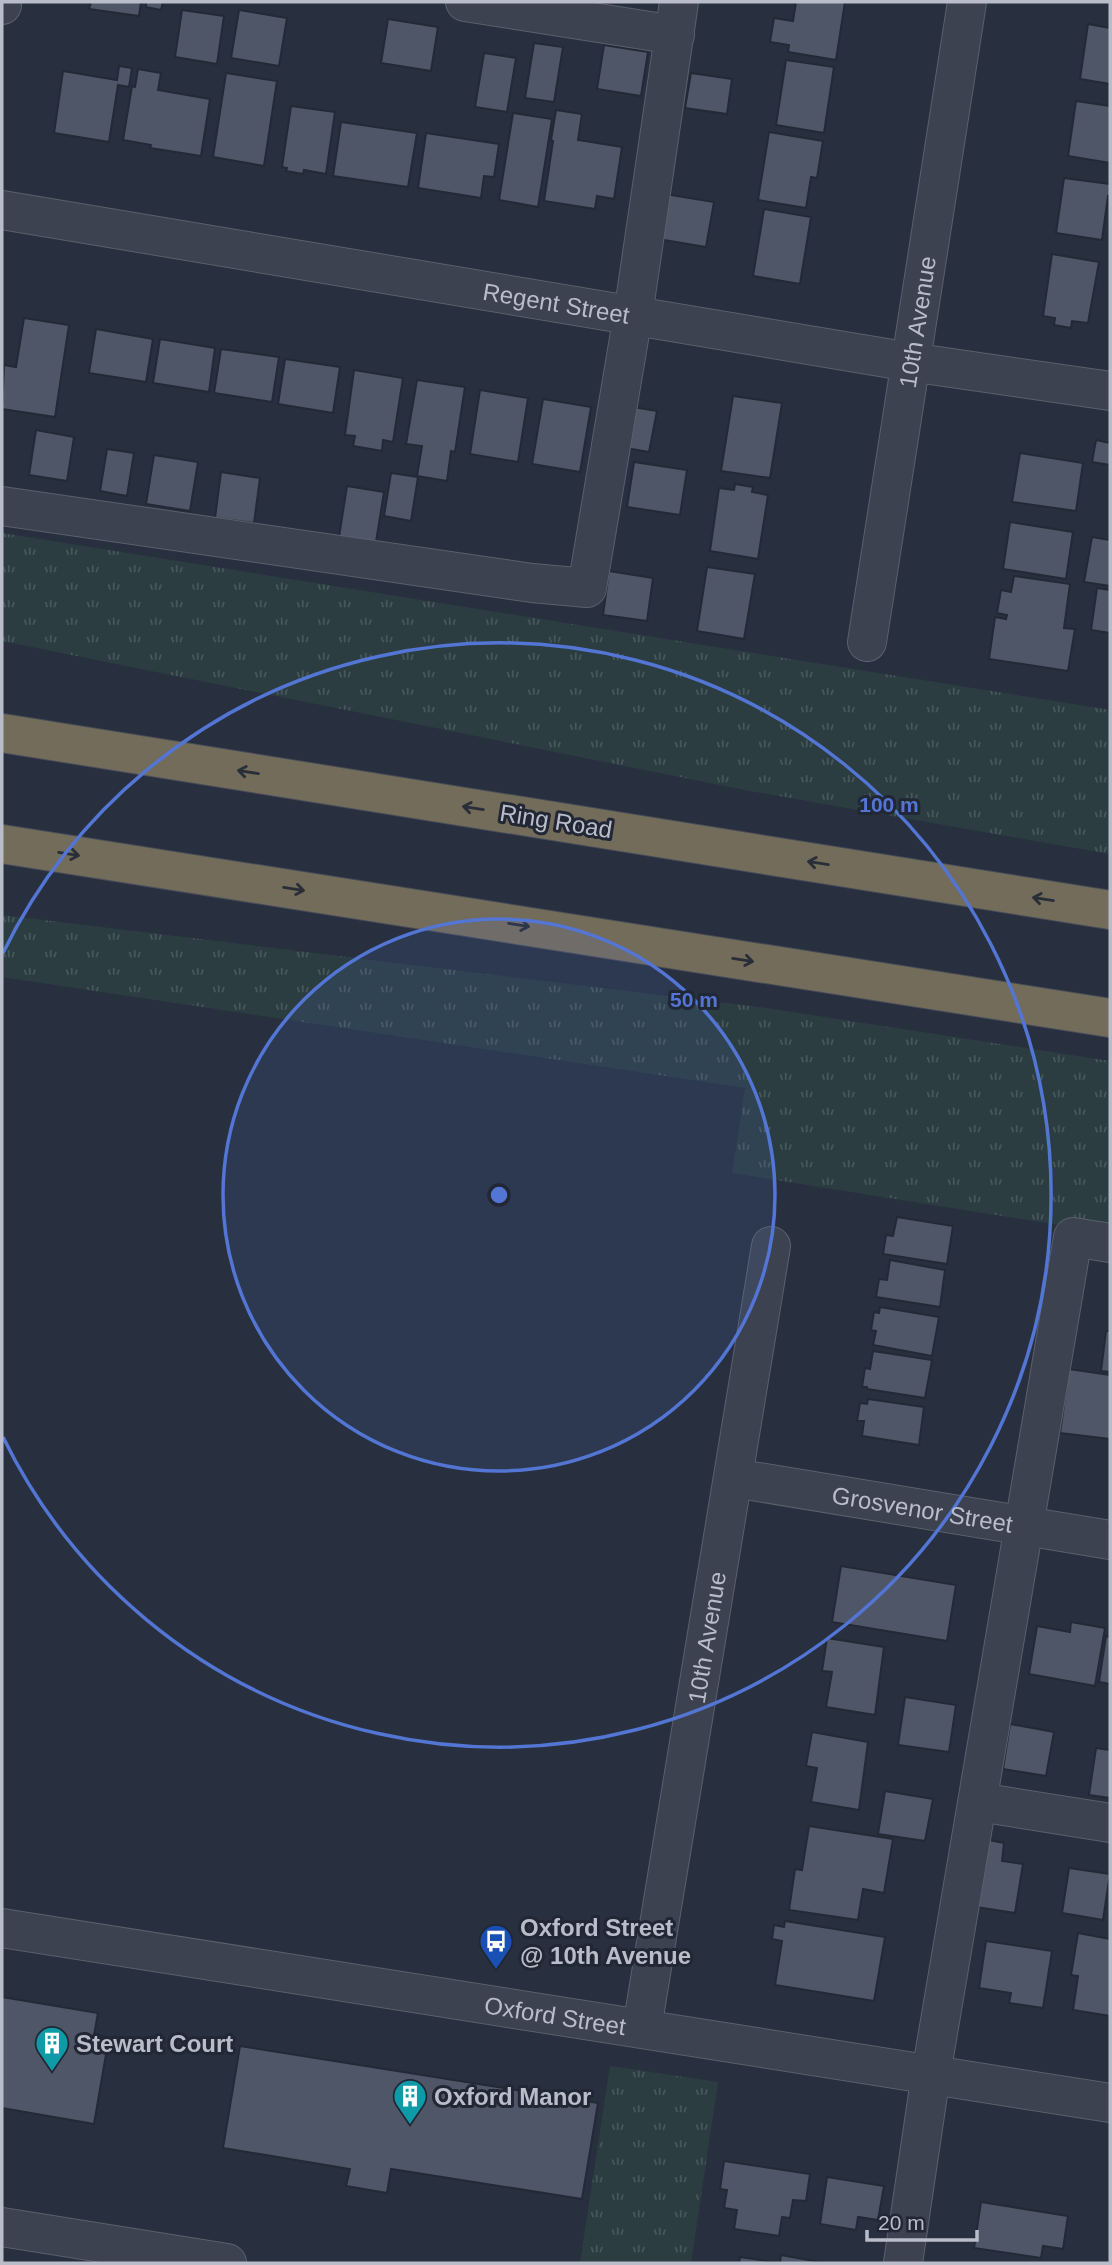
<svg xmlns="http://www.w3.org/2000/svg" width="1112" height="2265" font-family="Helvetica,sans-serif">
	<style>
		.grass { fill: url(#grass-tufts) }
		.building { fill: #4e5667; stroke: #232936; stroke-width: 2 }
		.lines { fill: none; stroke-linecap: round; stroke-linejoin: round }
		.minor-casing { stroke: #5a606c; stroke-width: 40 }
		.highway-casing { stroke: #474d59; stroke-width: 40 }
		.minor { stroke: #3c424f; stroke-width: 38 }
		.highway { stroke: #746c5a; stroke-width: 38 }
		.oneway { stroke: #292e38 }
		.ring { fill: none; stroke: #5375d3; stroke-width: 3.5 }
		.labels { text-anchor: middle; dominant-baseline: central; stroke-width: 6; stroke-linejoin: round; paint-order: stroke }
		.street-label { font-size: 24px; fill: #b8bdc9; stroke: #212734 }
		.poi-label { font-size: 24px; font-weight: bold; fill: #b8bdc9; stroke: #212734; text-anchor: start }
		.centre { fill: #5375d3; stroke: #212734; stroke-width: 3.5 }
		.ring-label { font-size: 21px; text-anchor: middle; font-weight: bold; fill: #5375d3; stroke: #212734; stroke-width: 6; stroke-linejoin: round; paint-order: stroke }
	</style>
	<defs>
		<pattern id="grass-tufts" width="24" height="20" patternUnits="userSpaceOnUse" patternTransform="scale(1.75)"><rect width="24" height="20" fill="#2b3d41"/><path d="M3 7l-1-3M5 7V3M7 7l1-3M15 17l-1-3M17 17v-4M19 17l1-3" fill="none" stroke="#48575b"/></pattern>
	</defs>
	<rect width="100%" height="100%" fill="#28303f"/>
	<!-- grass -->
	<path class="grass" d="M2,533L1110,710V854L750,791L2,641Z
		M2,915L759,1007L1110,1061V1233L732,1173L745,1088L2,977Z
		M610,2066L718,2082L691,2263H580Z"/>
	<!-- building -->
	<path class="building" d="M91,2H141L139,16L89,9Z
		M146,2H163L161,10L146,7Z
		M796,2H845L836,60L788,52L789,45L770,42L774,18L793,21Z
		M182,10L224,16L217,64L175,57Z
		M239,10L287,18L279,66L231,58Z
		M388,19L438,27L431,71L381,63Z
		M1088,24L1110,28V84L1080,79Z
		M534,43L563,47L554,102L525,98Z
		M604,45L648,52L641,96L597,89Z
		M484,53L516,58L507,112L475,107Z
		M786,60L834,67L824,133L776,125Z
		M119,66L132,68L129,87L118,85L109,142L54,133L63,71L117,80Z
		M138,69L161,73L158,90L210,99L201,156L150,148L151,145L123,140L132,86L135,87Z
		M226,73L277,81L264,166L213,157Z
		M691,73L732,79L727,114L685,108Z
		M1076,101L1110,106V163L1068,156Z
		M291,106L335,112L326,174L304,170L303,174L286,171L287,168L282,167Z
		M556,110L582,114L578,140L622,147L614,199L597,196L595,209L544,201L553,141L551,140Z
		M513,113L552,119L538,207L499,200Z
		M341,122L417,133L408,187L333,176Z
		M769,132L823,141L817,178L811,177L806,208L758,200Z
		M426,133L499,144L494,177L484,176L481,198L418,188Z
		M1064,178L1110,184V197L1108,196L1102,240L1056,233Z
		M665,194L714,202L706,247L658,239Z
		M764,209L811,217L800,284L753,276Z
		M1052,254L1099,262L1088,323L1072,321L1071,328L1054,325L1055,318L1043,316Z
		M24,318L69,325L55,417L2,409L4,365L16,367Z
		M96,329L153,339L146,382L89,373Z
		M160,339L215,348L209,392L153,383Z
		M221,349L279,357L272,402L214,393Z
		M285,359L340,367L333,413L278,404Z
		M354,370L403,378L393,442L383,440L382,451L353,446L355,436L345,435Z
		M417,380L465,387L455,452L451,451L447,481L417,476L422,446L406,444Z
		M480,390L528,398L518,462L470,454Z
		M733,396L782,403L770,478L721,471Z
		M543,399L591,407L580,472L532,464Z
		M627,406L657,411L649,452L620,447Z
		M36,430L74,437L67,481L29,475Z
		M1096,440L1110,443V465L1092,462Z
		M107,449L134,453L127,496L100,491Z
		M1020,453L1083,463L1076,511L1012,502Z
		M154,455L198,462L190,511L146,504Z
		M634,462L687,470L680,515L627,507Z
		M221,472L260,478L254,523L215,518Z
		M391,473L418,477L411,521L384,516Z
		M735,484L753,487L752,492L768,495L758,559L710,551L719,488L734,490Z
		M347,486L384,492L376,542L339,537Z
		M1010,522L1073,532L1066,579L1003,569Z
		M1092,537L1110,540V586L1084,582Z
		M707,567L755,574L744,639L697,631Z
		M609,571L653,578L647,621L603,615Z
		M1014,576L1070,584L1064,628L1075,629L1068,671L989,659L995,617L1006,619L1007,615L997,613L1001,590L1011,592Z
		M1097,588L1110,590V633L1091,630Z
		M897,1217L953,1226L947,1264L883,1254L886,1235L893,1236Z
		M890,1260L945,1270L940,1307L876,1297L879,1279L887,1280Z
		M880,1307L939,1317L932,1356L873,1345L876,1331L871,1330L874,1312L879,1313Z
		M1106,1331H1110V1372L1101,1371Z
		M873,1351L932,1360L925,1398L867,1389V1387H862L865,1368L870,1369Z
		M1069,1369L1110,1375V1439L1060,1433Z
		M868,1399L924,1407L919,1445L862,1436L864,1421H857L860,1403L867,1404Z
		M841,1566L956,1585L947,1641L832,1622Z
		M1071,1622L1105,1628L1095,1686L1029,1674L1037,1626L1070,1632Z
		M1106,1636L1110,1637V1684L1099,1682Z
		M827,1638L884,1647L875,1715L826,1707L832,1672L822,1671Z
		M905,1697L956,1705L949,1752L898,1745Z
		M1010,1724L1054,1732L1046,1776L1003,1769Z
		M812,1732L868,1742L859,1810L811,1802L817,1768L806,1766Z
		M1096,1748L1110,1750V1798L1089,1795Z
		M885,1791L933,1799L925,1841L878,1834Z
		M809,1826L893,1839L884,1893L863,1889L858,1920L789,1910L795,1869L802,1870Z
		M989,1840L1004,1843L1002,1861L1023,1864L1015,1913L976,1907Z
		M1069,1868L1110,1874L1103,1920L1062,1913Z
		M785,1921L885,1937L874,2001L775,1985L782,1941L772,1939L774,1925L784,1927Z
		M1078,1933L1110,1939V2016L1073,2010L1078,1976L1071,1975Z
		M986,1941L1052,1951L1043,2008L1009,2003L1011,1993L979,1988Z
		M2,1997L98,2013L94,2035L109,2037L94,2124L2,2108Z
		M240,2046L598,2103L582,2199L391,2169L387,2193L346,2186L350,2169L223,2148Z
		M724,2161L810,2174L806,2201L793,2200L790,2218L782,2217L779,2236L734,2229L737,2210L724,2208L727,2190L720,2189Z
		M827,2177L884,2186L878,2220L858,2217L856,2230L820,2224Z
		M981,2202L1068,2216L1063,2249L1043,2246L1041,2258L974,2248Z
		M781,2255L825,2263H739L740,2257L780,2263Z"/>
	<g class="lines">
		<defs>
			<g id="minor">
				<path d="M465,2L675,35"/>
				<path d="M2,5V2"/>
				<path id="s1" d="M2,210L910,362L1110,391"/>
				<path d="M2,506L532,583L587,588L633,315L679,2"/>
				<path id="s2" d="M867,642L967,2"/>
				<path id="s3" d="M734,1478L1110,1540"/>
				<path d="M979,1802L1110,1823"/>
				<path id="s4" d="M2,1928L1110,2103"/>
				<path id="s5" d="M642,2028L771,1246"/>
				<path d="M2,2227L227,2263"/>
				<path d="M903,2263L931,2074L1073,1237L1110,1243"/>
			</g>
			<path id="highway" d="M2,733L1110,910
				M2,844L1110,1018"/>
		</defs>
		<!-- minor casing -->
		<use href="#minor" class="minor-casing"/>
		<!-- highway casing -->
		<use href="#highway" class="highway-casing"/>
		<!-- minor -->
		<use href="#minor" class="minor"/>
		<!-- highway -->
		<use href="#highway" class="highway"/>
	</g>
	<!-- one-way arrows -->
	<defs><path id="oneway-shaft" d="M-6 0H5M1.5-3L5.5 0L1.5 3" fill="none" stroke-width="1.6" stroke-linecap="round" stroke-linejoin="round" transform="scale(1.75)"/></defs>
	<g class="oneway">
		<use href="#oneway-shaft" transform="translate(248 772) rotate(-171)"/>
		<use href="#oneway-shaft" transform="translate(473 808) rotate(-171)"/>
		<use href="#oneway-shaft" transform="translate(69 854) rotate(9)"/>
		<use href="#oneway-shaft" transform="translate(818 863) rotate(-171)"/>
		<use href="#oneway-shaft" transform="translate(294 889) rotate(9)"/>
		<use href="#oneway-shaft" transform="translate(1043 899) rotate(-171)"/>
		<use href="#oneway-shaft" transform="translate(519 925) rotate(9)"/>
		<use href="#oneway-shaft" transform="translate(743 960) rotate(9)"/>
	</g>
	<!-- distance rings -->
	<circle cx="499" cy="1195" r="276" fill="#5375d3" fill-opacity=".12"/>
	<g class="ring">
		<circle cx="499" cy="1195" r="276"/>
		<path d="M3 953A552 552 0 1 1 3 1437"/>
	</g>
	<!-- icons -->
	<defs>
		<symbol id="bus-pin" viewBox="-11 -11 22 30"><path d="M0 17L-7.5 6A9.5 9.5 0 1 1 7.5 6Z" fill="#1a4fb4" stroke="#212734"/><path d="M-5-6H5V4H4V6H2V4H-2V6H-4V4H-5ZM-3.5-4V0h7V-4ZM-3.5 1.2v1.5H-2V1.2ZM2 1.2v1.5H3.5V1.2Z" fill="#fff"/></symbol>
		<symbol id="building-pin" viewBox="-11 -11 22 30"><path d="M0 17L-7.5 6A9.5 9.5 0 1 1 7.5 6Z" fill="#0f9aa8" stroke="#212734"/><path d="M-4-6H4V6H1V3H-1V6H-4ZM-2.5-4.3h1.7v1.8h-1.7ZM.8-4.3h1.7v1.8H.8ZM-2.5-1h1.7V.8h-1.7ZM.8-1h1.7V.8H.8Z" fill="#fff"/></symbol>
	</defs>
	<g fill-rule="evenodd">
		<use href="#bus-pin" x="477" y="1922" width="38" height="52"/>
		<use href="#building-pin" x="33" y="2024" width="38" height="52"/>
		<use href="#building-pin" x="391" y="2077" width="38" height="52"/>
	</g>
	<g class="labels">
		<!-- street labels -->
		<g class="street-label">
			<text stroke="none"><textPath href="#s1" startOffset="562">Regent Street</textPath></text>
			<text stroke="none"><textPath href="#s2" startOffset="324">10th Avenue</textPath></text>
			<text transform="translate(556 821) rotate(9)">Ring Road</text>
			<text stroke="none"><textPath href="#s3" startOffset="191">Grosvenor Street</textPath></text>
			<text stroke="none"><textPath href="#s5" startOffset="396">10th Avenue</textPath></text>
			<text stroke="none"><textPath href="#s4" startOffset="560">Oxford Street</textPath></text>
		</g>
		<!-- poi labels -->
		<g class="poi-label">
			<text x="520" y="1927">Oxford Street<tspan x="520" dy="28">@ 10th Avenue</tspan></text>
			<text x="76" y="2043">Stewart Court</text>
			<text x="434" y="2096">Oxford Manor</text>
		</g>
	</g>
	<circle cx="499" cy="1195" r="10" class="centre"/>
	<g class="ring-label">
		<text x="889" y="812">100 m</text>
		<text x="694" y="1007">50 m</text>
	</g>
	<!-- border -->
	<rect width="1112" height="2265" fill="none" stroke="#b8bdc9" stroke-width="7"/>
	<!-- scale -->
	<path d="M867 2230v10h110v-10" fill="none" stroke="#b8bdc9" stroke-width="3.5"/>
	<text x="878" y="2230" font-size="21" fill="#b8bdc9" stroke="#212734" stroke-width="5" paint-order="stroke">20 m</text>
</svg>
